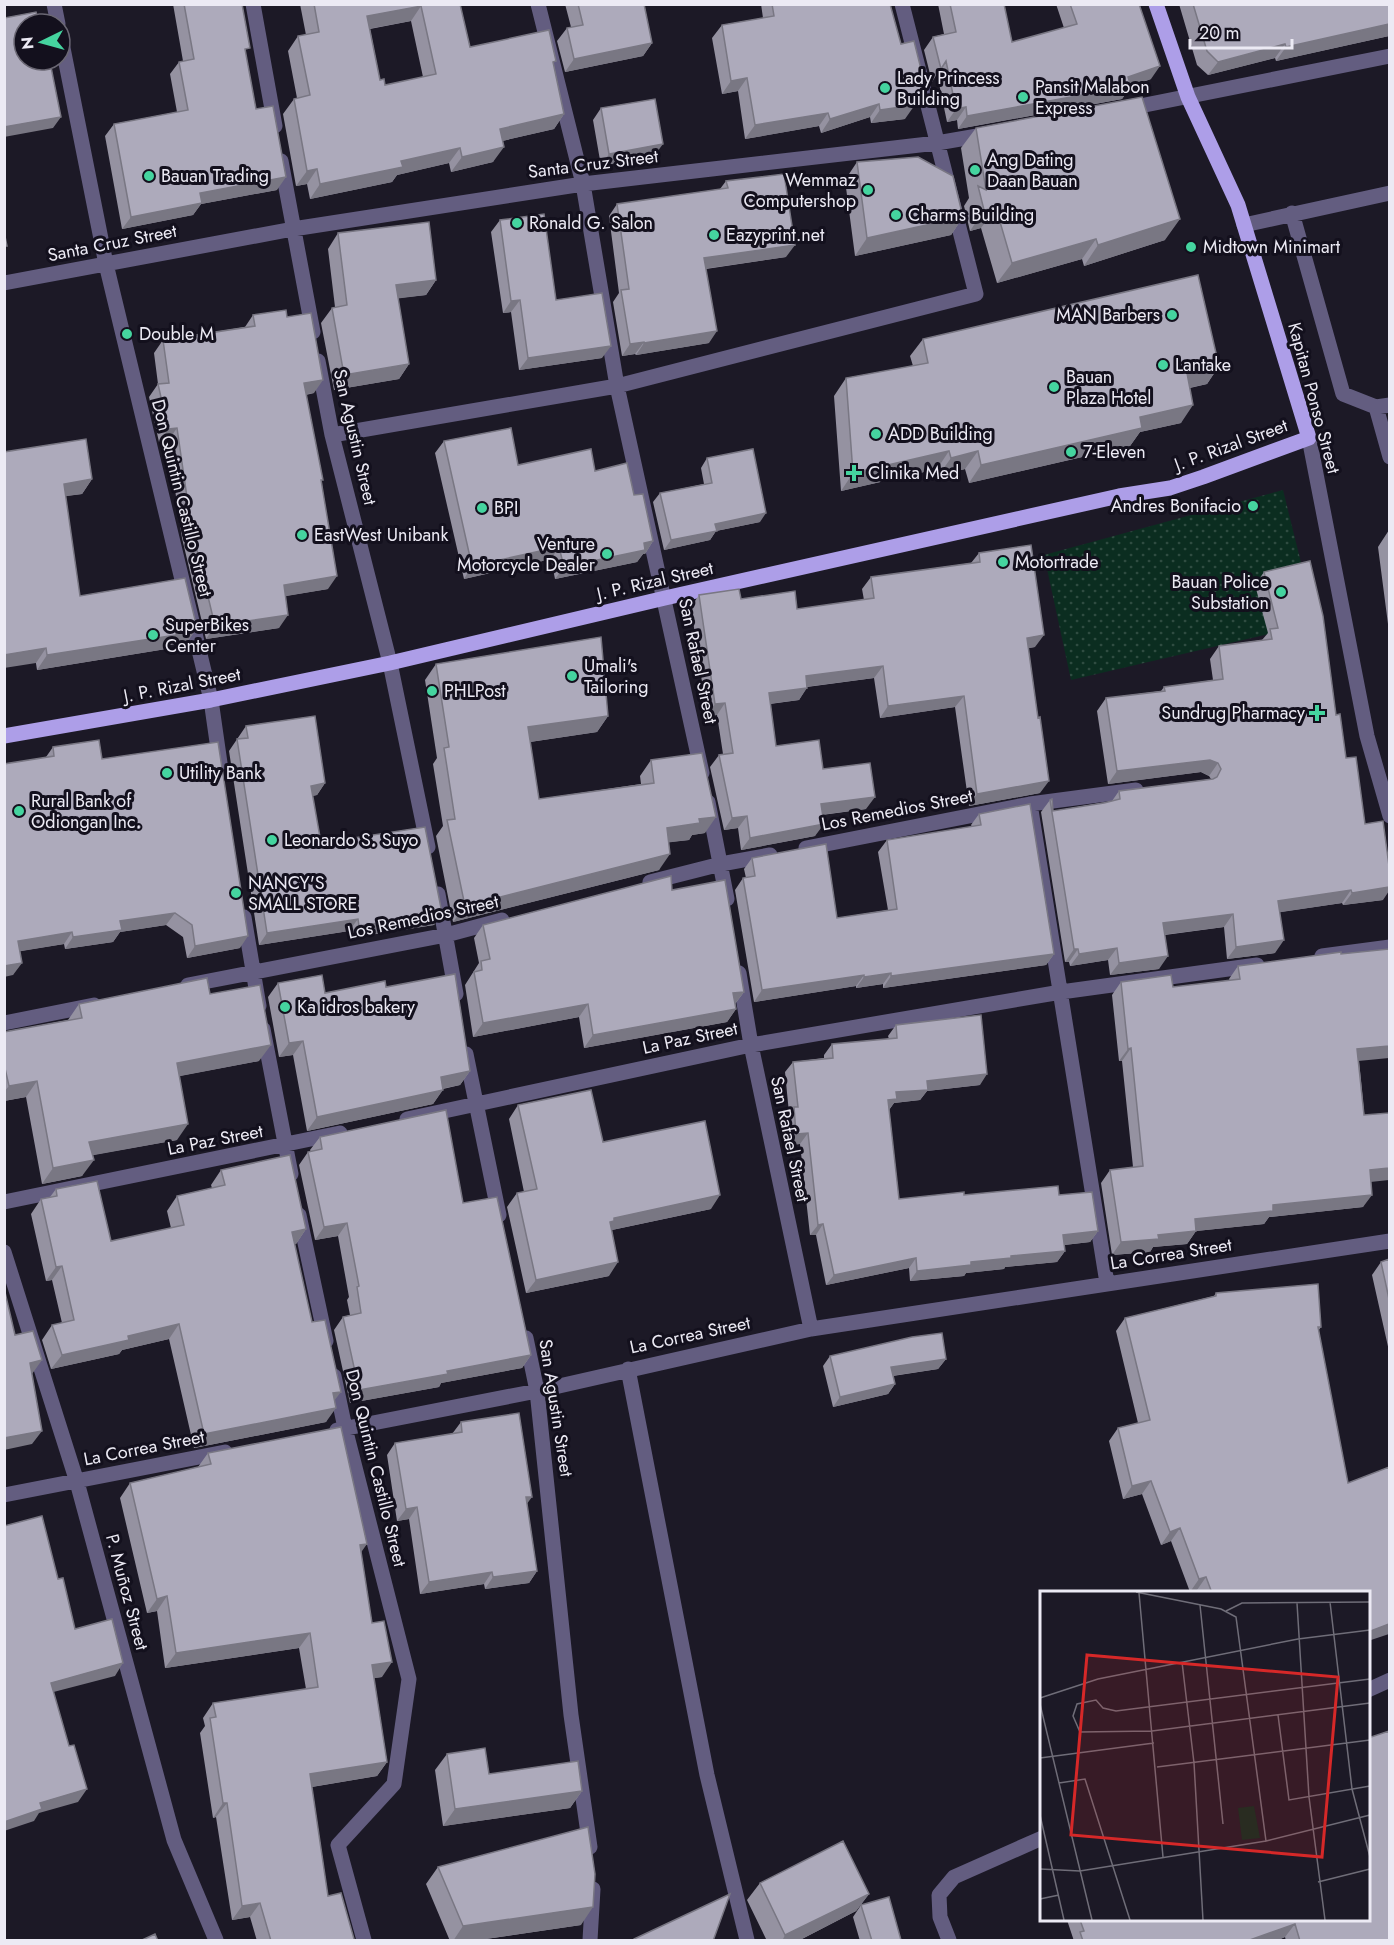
<svg xmlns="http://www.w3.org/2000/svg" width="1394" height="1945" font-family="Jost,sans-serif">
	<style>
		.park { fill: url(#park-dots) }
		.lines { fill: none; stroke-linecap: round; stroke-linejoin: round }
		.minor { stroke: #635d80; stroke-width: 15 }
		.major { stroke: #ad9ee8; stroke-width: 15 }
		.wall { fill: #9592a1; fill-rule: evenodd }
		.shaded-wall { fill: #797783 }
		.building { fill: #adaabb; stroke: #797783; stroke-width: 1.5; fill-rule: evenodd }
		.poi-dot { fill: #45d49f; stroke: #13101d; stroke-width: 2 }
		.labels { text-anchor: middle; dominant-baseline: central; stroke-width: 6; stroke-linejoin: round; paint-order: stroke }
		.poi-label { font-size: 18px; fill: #eceaf4; stroke: #13101d; text-anchor: start }
		.street-label { font-size: 18px; fill: #eceaf4; stroke: #13101d }
		.inset-road { fill: none; stroke: #6f6d78; stroke-width: 1.5 }
		.view { fill: #d62828; fill-opacity: 0.15; stroke: #d62828; stroke-width: 3 }
		.inset-edge { fill: none; stroke: #eceaf4; stroke-width: 3 }
	</style>
	<defs>
		<pattern id="park-dots" width="8" height="8" patternUnits="userSpaceOnUse" patternTransform="scale(1.5)"><rect width="8" height="8" fill="#0b2d20"/><path d="M2 2h.1M6 6h.1" fill="none" stroke="#2f4c41" stroke-width="1.8" stroke-linecap="round"/></pattern>
	</defs>
	<rect width="100%" height="100%" fill="#1c1926"/>
	<!-- park -->
	<path class="park" d="M1283,490L1316,623L1071,680L1044,555Z"/>
	<g class="lines">
		<!-- minor -->
		<path class="minor" d="M54,4L58,24
			M253,4L275,126
			M538,4L583,184L617,386L702,773
			M60,33L106,264L211,700L220,763
			M1125,109L1390,56
			M281,161L313,332
			M1292,213L1343,394L1376,407
			M1244,225L1390,193
			M4,283L293,229L583,184L937,143L989,134
			M318,361L332,435L390,663L428,847
			M1390,405L1376,407L1390,457
			M332,435L617,386L976,294L902,4
			M1309,438L1367,736L1390,816
			M708,802L727,899
			M1030,804L1107,1283
			M806,848L1030,804L1136,790
			M650,882L721,864L770,855
			M438,894L456,994
			M244,917L259,1006
			M1322,956L1390,947
			M739,973L751,1045L811,1329
			M188,985L446,935L502,920
			M4,1023L94,1005
			M263,1029L291,1174
			M466,1054L499,1215
			M407,1119L751,1045L1061,992L1257,965
			M4,1202L340,1133
			M299,1215L326,1341
			M4,1252L77,1482L174,1840L216,1940
			M526,1338L537,1391L571,1715L590,1847
			M628,1369L707,1775L747,1940
			M334,1376L345,1428L409,1679L394,1784L338,1845L364,1940
			M337,1430L537,1391L811,1329L1390,1241
			M4,1495L225,1452
			M1368,1690L1390,1680
			M590,1940L593,1889
			M949,1940L940,1917L939,1895L954,1877L1042,1838"/>
		<!-- major -->
		<path class="major" d="M4,736L211,700L390,663L665,598L1119,496L1170,488L1203,477L1309,438L1238,205L1188,97L1156,4"/>
	</g>
	<!-- wall -->
	<path class="wall" d="M173,4H242L246,55L256,109L277,190L201,204L193,215L122,229L105,136L114,124L177,112L170,74L179,62L183,61Z
		M300,4H460L470,47L554,66L564,114L554,129L502,141L493,162L451,172L449,163L397,175L392,182L310,199L307,184L296,186L283,114L294,99L297,98L288,51L298,36L306,35ZM411,21L423,77L385,85L380,80L370,29Z
		M565,4H644L652,43L643,56L565,72L557,41L567,28L571,27Z
		M761,4H889L905,119L871,123L870,117L821,133L819,126L745,139L738,91L722,94L712,38L722,25L763,18Z
		M938,4H1004L1012,42L1064,28L1056,4H1139L1151,79L1131,86L1122,99L958,129L957,120L947,122L937,74L932,82L924,50L933,37L944,34Z
		M1179,4H1389V36L1276,61L1275,58L1208,75L1197,65Z
		M601,108L654,156L601,166L593,120Z
		M976,128L1165,240L1084,266L1082,259L997,283L981,228L970,231L964,206L969,198L961,148Z
		M857,162L963,217L951,235L855,256L845,180Z
		M726,181L786,257L706,269L709,343L636,355L635,354L622,356L613,302L619,293L609,216L617,204L720,189Z
		M500,220L556,300L602,358L519,370L511,312L503,313L491,232Z
		M338,233L436,280L426,295L398,298L409,364L399,379L334,390L321,323L332,308L335,307L328,249Z
		M253,315L287,317L314,393L306,395L322,482L328,589L285,596L279,628L206,639L182,538L168,441L159,442L149,397L158,384L154,353L163,340L245,327Z
		M923,339L1219,366L1207,384L1190,388L1181,423L1140,432L1130,446L969,483L965,469L938,476L937,469L841,491L834,396L846,378L913,366L910,356Z
		M444,441L518,465L595,471L634,495L653,541L645,554H643L637,562L555,579L551,559L464,579L435,453Z
		M4,452L92,479L82,494L65,496L80,596L197,628L187,642L169,645L166,649L37,670Z
		M707,458L760,522L716,531L710,540L664,550L653,502L660,493L704,484L701,468Z
		M1389,530V623L1388,624L1378,547Z
		M979,553L1035,647L1028,648L1040,793L969,806L955,707L880,718L874,678L807,687L799,700L770,704L776,746L823,769L866,809L822,815L815,836L741,850L738,828L724,830L710,767L719,755L723,754L717,715L707,716L691,607L699,595L741,599L797,609L864,600L862,589L871,577L971,563Z
		M1264,572L1336,715L1346,758L1365,824L1383,900L1343,905L1342,903L1280,912L1275,953L1227,959L1224,927L1165,935L1159,969L1110,975L1108,960L1070,966L1069,962H1065L1041,812L1050,800L1053,811L1112,801L1119,791L1211,779L1209,776L1201,772L1108,784L1097,711L1106,698L1161,691L1164,687L1213,680L1210,659L1219,646L1262,640L1268,633L1255,585Z
		M436,664L608,716L597,732L530,742L539,799L641,784L640,776L651,760L705,833L692,835L689,840L669,842L659,870L453,922L436,836L443,826L433,764L437,758L425,680Z
		M246,726L325,783L317,795L312,796L321,843L442,913L434,925L350,938L349,931L259,945L229,751Z
		M53,747L102,759L240,948L187,958L183,937L166,925L120,932L113,942L65,949L64,944L20,951L13,975L46,757Z
		M979,814L1054,954L1046,965L883,988V984L856,988V986L754,1002L735,890L743,878H746L744,869L752,858L837,918L888,910L878,852L887,840L972,827L971,825Z
		M672,890L744,992L735,1004L736,1009L727,1022L584,1048L579,1017L473,1037L465,985L479,963L474,938L483,925Z
		M1238,966L1359,1061L1371,1182L1363,1207L1269,1217L1264,1224L1196,1231L1187,1244L1153,1247L1150,1252L1112,1255L1101,1183L1110,1170L1133,1167L1122,1061H1119L1112,995L1121,982L1173,987L1230,981L1229,979Z
		M278,983L325,993L386,987L470,1071L460,1085L443,1089L433,1104L307,1131L293,1055L279,1057L268,997Z
		M210,994L259,1061L179,1076L177,1140L92,1155L82,1176L42,1184L26,1097L4,1101V1032L68,1020L79,1004Z
		M896,1025L980,1085L927,1091L920,1100L894,1103L889,1110L899,1199L964,1195H1059L1098,1231L1090,1242L1064,1245L1065,1251L1057,1262L1005,1267L1004,1269L966,1273L964,1276L910,1281L909,1268L826,1285L816,1235H810L800,1144L789,1145L786,1118L789,1113L785,1072L793,1062L824,1058V1055L832,1044L889,1039L888,1036Z
		M518,1105L603,1142L711,1209L612,1230L609,1276L526,1293L507,1207L517,1193L524,1192L509,1119Z
		M320,1137L463,1203L531,1355L522,1368L441,1383L439,1387L350,1403L334,1330L343,1317L350,1315L347,1300L349,1297L338,1236L315,1240L299,1165L308,1152H311L310,1150Z
		M221,1170L306,1229L296,1244H294L312,1322L335,1400L326,1422L194,1448L169,1339L122,1350L119,1354L51,1369L42,1340L52,1325L62,1323L52,1280L46,1281L31,1214L41,1199L50,1197L56,1189L111,1241L171,1228L167,1211L177,1196L212,1188L211,1185Z
		M1389,1259V1351L1372,1275L1381,1262Z
		M1216,1293L1321,1327L1318,1331L1368,1593H1198L1197,1590L1190,1592L1171,1541L1161,1545L1142,1494L1123,1499L1109,1441L1118,1428L1138,1423L1116,1331L1125,1318L1214,1296Z
		M830,1356L946,1359L938,1369L893,1376L895,1384L888,1394L833,1407L823,1366Z
		M461,1422L527,1504L537,1571L529,1583L485,1589L484,1584L420,1594L409,1519L397,1521L387,1455L395,1443L452,1434Z
		M208,1453L361,1552L372,1623L382,1677L374,1678L387,1762L377,1776L312,1787L328,1896L354,1939L353,1941H257L250,1917L232,1920L216,1817L213,1818L200,1733L205,1726L203,1718L213,1703L306,1689L299,1648L165,1668L157,1611L147,1613L120,1498L130,1483L198,1467Z
		M447,1754L489,1774L582,1791L570,1808L443,1826L435,1770Z
		M438,1867L581,1925L472,1941H450L426,1884Z
		M760,1883L869,1894L856,1911L798,1941H767L747,1900Z
		M861,1905L901,1941H860L853,1917Z
		M1067,1920H1368L1389,1941H1286L1285,1937L1276,1941H1074Z"/>
	<!-- shaded-wall -->
	<path class="shaded-wall" d="M421,6L411,21L357,31L367,16Z
		M1389,24V36L1276,61L1286,47Z
		M652,43L643,56L565,72L574,59Z
		M1285,44L1275,58L1208,75L1218,62Z
		M1160,66L1151,79L1131,86L1122,99L958,129L967,116L1128,77Z
		M747,78L738,91L722,94L731,81Z
		M926,89L905,119L871,123L880,110Z
		M879,104L870,117L821,133L830,119Z
		M966,107L957,120L947,122L956,109Z
		M828,113L819,126L745,139L755,125Z
		M564,114L554,129L489,144L500,129Z
		M61,117L53,128L4,137V127Z
		M663,144L654,156L601,166L609,154Z
		M504,147L493,162L451,172L462,157Z
		M460,148L449,163L397,175L392,182L310,199L320,184L401,161Z
		M317,169L307,184L296,186L307,171Z
		M286,177L277,190L201,204L193,215L122,229L131,217L200,193Z
		M996,208L981,228L970,231L984,210Z
		M963,217L951,235L855,256L867,238Z
		M1180,219L1165,240L1084,266L1098,245Z
		M1096,239L1082,259L997,283L1012,263Z
		M795,245L786,257L696,270L704,258Z
		M436,280L426,295L386,300L396,285Z
		M520,300L511,312L503,313L511,301Z
		M717,331L709,343L636,355L644,343Z
		M644,342L635,354L622,356L630,344Z
		M611,346L602,358L519,370L528,358Z
		M409,364L399,379L334,390L344,375Z
		M1219,366L1207,384L1174,391L1187,373Z
		M323,380L314,393L295,396L304,383Z
		M1193,405L1181,423L1140,432L1130,446L969,483L981,465L1140,417Z
		M177,428L168,441L159,442L168,429Z
		M949,451L937,469L841,491L853,473Z
		M978,451L965,469L938,476L951,458Z
		M92,479L82,494L53,498L64,484Z
		M766,513L760,522L716,531L710,540L664,550L671,540L715,524Z
		M653,541L645,554H643L637,562L555,579L564,567L644,543Z
		M559,547L551,559L464,579L472,566Z
		M337,576L328,589L275,598L284,585Z
		M288,615L279,628L206,639L215,626Z
		M197,628L187,642L169,645L166,649L37,670L47,655Z
		M1044,635L1035,647L1018,650L1027,638Z
		M46,648L36,663L4,668V655Z
		M883,666L874,678L797,688L806,676Z
		M807,688L799,700L760,705L769,693Z
		M964,696L955,707L880,718L888,706Z
		M725,703L717,715L707,716L715,704Z
		M608,716L597,732L516,744L528,727Z
		M1210,760L1218,763L1209,776L1201,772L1108,784L1117,771Z
		M1049,781L1040,793L969,806L977,794Z
		M325,783L317,795L302,798L311,786Z
		M875,797L866,809L812,816L821,804Z
		M747,816L738,828L724,830L732,818Z
		M716,817L705,833L692,835L689,840L656,844L667,828L699,819Z
		M824,824L815,836L741,850L750,838Z
		M670,854L659,870L453,922L465,906Z
		M1389,887V891L1383,900L1343,905L1352,893Z
		M1351,890L1342,903L1269,914L1278,901Z
		M175,913L166,925L120,932L113,942L65,949L73,937L120,921Z
		M442,913L434,925L350,938L359,926Z
		M1233,914L1224,927L1154,936L1163,923Z
		M358,919L349,931L259,945L267,933Z
		M72,932L64,944L10,953L18,941Z
		M248,936L240,948L187,958L195,946Z
		M1284,940L1275,953L1227,959L1236,947Z
		M1117,948L1108,960L1070,966L1079,954Z
		M1074,949H1078L1069,962H1065Z
		M1054,954L1046,965L883,988L891,976Z
		M1168,956L1159,969L1110,975L1119,963Z
		M22,963L13,975L4,977V966Z
		M891,973L883,984L856,988L864,977Z
		M864,975L856,986L754,1002L762,990Z
		M744,992L734,1005L733,993Z
		M588,1004L579,1017L473,1037L483,1023Z
		M736,1009L727,1022L584,1048L593,1035Z
		M303,1041L293,1055L279,1057L289,1043Z
		M271,1045L259,1061L165,1079L177,1063Z
		M1389,1046V1058L1348,1062L1357,1049Z
		M1131,1048L1122,1061H1119L1128,1049Z
		M470,1071L460,1085L431,1091L441,1077Z
		M987,1074L980,1085L927,1091L920,1100L894,1103L889,1110L888,1100L896,1092L927,1081Z
		M37,1081L26,1097L4,1101V1092L9,1086Z
		M443,1090L433,1104L307,1131L317,1117Z
		M188,1124L177,1140L78,1158L89,1142Z
		M808,1133L800,1144L789,1145L796,1134Z
		M94,1160L82,1176L42,1184L53,1168Z
		M1389,1168V1180L1361,1183L1370,1170Z
		M720,1195L711,1209L607,1231L601,1235L614,1218Z
		M1372,1195L1363,1207L1269,1217L1264,1224L1196,1231L1187,1244L1153,1247L1150,1252L1112,1255L1121,1242L1158,1235L1195,1219L1273,1205Z
		M347,1223L338,1236L315,1240L324,1227Z
		M823,1224L816,1235H810L818,1225Z
		M306,1229L296,1244L282,1246L292,1232Z
		M1098,1231L1090,1242L1056,1246L1063,1235Z
		M1065,1251L1057,1262L1005,1267L1004,1269L966,1273L964,1276L910,1281L917,1271L1011,1256Z
		M916,1258L909,1268L826,1285L834,1275Z
		M618,1262L609,1276L526,1293L536,1280Z
		M62,1266L52,1280L46,1281L56,1267Z
		M179,1324L169,1339L122,1350L119,1354L51,1369L62,1355L128,1336Z
		M531,1355L522,1368L441,1383L439,1387L350,1403L359,1390L447,1371Z
		M946,1359L938,1369L884,1377L891,1367Z
		M42,1360L32,1374L21,1376L30,1363Z
		M895,1384L888,1394L833,1407L840,1397Z
		M341,1392L330,1406L333,1393Z
		M336,1408L326,1422L194,1448L204,1434Z
		M42,1431L32,1444L4,1450V1438Z
		M1151,1481L1142,1494L1123,1499L1132,1486Z
		M526,1497H532L523,1509Z
		M417,1507L409,1519L397,1521L406,1509Z
		M1180,1528L1171,1541L1161,1545L1170,1532Z
		M367,1544L357,1558L360,1545Z
		M537,1571L529,1583L485,1589L493,1577Z
		M492,1572L484,1584L420,1594L429,1582Z
		M1206,1577L1197,1590L1190,1592L1199,1579Z
		M167,1596L157,1611L147,1613L157,1599Z
		M1389,1624V1634L1368,1641V1632Z
		M310,1633L299,1648L165,1668L176,1653Z
		M392,1662L382,1677L362,1680L372,1665Z
		M123,1663L115,1676L42,1695L51,1683Z
		M387,1762L377,1776L299,1789L310,1774Z
		M87,1789L78,1802L39,1813L34,1821L4,1831V1822L40,1803Z
		M582,1791L570,1808L443,1826L455,1809Z
		M223,1803H227L216,1817L213,1818Z
		M869,1894L856,1911L798,1941H782L785,1935Z
		M260,1903L250,1917L232,1920L242,1906Z
		M593,1907L581,1925L472,1941H453L463,1926Z
		M1295,1924L1285,1937L1276,1941H1247Z"/>
	<!-- building -->
	<path class="building" d="M184,4H242L250,48L245,49L256,109L273,106L286,177L200,193L202,203L131,217L114,124L188,110L179,62L194,59Z
		M314,4H460L470,47L549,30L556,61L553,62L564,114L500,129L504,147L462,157L460,148L401,161L403,167L320,184L317,169L307,171L294,99L310,95L298,36L319,32ZM421,6L436,74L385,85L384,79L380,80L367,16Z
		M578,4H644L652,43L574,59L567,28L583,25Z
		M772,4H890L901,44L914,41L926,89L915,105L880,110L879,104L830,119L828,113L755,125L747,78L731,81L722,25L774,16Z
		M950,4H1004L1012,42L1077,24L1070,4H1139L1160,66L1128,77L1131,86L967,116L966,107L956,109L946,61L941,69L933,37L956,32Z
		M1193,4H1389V24L1286,47L1285,44L1218,62L1207,51Z
		M36,12L39,24H24V60H46L48,67H51L61,117L4,127V18Z
		M1142,97L1180,219L1098,245L1096,239L1012,263L996,208L984,210L978,186L986,190L976,128Z
		M655,99L663,144L609,154L601,108Z
		M918,157L953,176L963,217L867,238L857,162Z
		M784,174L795,245L704,258L717,331L644,343V342L630,344L621,290L629,289L617,204L728,188L726,181Z
		M544,214L556,300L602,293L611,346L528,358L520,300L511,301L500,220Z
		M429,222L436,280L396,285L409,364L344,375L332,308L347,305L338,233Z
		M4,232L7,246H4Z
		M1198,275L1219,366L1187,373L1193,405L1140,417L1142,428L981,465L978,451L951,458L949,451L853,473L846,378L928,363L923,339Z
		M286,310L287,317L311,313L323,380L304,383L323,480H321L337,576L284,585L288,615L215,626L191,525L177,428L168,429L158,384L169,383L163,340L255,326L253,315Z
		M511,428L518,465L591,449L595,471L627,463L634,495L643,494L653,541L644,543L645,550L564,567L559,547L472,566L444,441Z
		M86,439L92,479L64,484L80,596L185,578L197,628L176,631V635L47,655L46,648L4,655V452Z
		M753,449L766,513L715,524L717,531L671,540L660,493L712,483L707,458Z
		M1031,545L1044,635L1027,638L1038,718L1040,717L1049,781L977,794L964,696L888,706L883,666L806,676L807,688L769,693L776,746L819,740L823,769L870,763L875,797L821,804L824,824L750,838L747,816L732,818L719,755L733,753L725,703L715,704L699,595L739,589L741,599L795,591L797,609L874,598L871,577L980,562L979,553Z
		M1310,561L1323,616L1336,715L1340,714L1346,758L1356,757L1365,824L1383,821L1389,866V887L1352,893L1351,890L1278,901L1284,940L1236,947L1233,914L1163,923L1168,956L1119,963L1117,948L1079,954L1078,949H1074L1050,800L1052,799L1053,811L1104,803L1120,799L1119,791L1213,779L1217,777L1221,769L1218,763L1210,760L1117,771L1106,698L1165,691L1164,687L1223,679L1219,646L1272,639L1270,629L1278,628L1264,572Z
		M601,637L608,716L528,727L539,799L654,783L651,760L702,753L716,817L699,819L700,823L667,828L670,854L465,906L447,820L455,819L444,748L449,747L436,664Z
		M315,716L325,783L311,786L321,843L425,827L442,913L359,926L358,919L267,933L237,739L248,738L246,726Z
		M99,740L102,759L218,742L248,936L195,946L192,925L175,913L120,921L122,930L73,937L72,932L18,941L22,963L4,966V764L54,756L53,747Z
		M1030,804L1054,954L891,976V973L864,977V975L762,990L743,878L755,876L752,858L826,844L837,918L897,909L887,840L981,825L979,814Z
		M671,876L672,890L725,880L744,992L733,993L736,1009L593,1035L588,1004L483,1023L474,972L482,970L481,961L490,959L483,925Z
		M1389,949V1046L1357,1049L1364,1115L1389,1113V1168L1370,1170L1372,1195L1273,1205V1211L1195,1219L1196,1231L1158,1235L1159,1239L1121,1242L1110,1170L1143,1166L1131,1048L1128,1049L1121,982L1171,975L1173,987L1240,979L1238,966L1334,953L1341,952V954Z
		M455,974L470,1071L441,1077L443,1090L317,1117L303,1041L289,1043L278,983L322,975L325,993L385,981L386,987Z
		M207,978L210,994L260,985L271,1045L177,1063L188,1124L89,1142L94,1160L53,1168L37,1081L9,1086L4,1064V1032L82,1018L79,1004Z
		M981,1015L987,1074L927,1081L928,1090L896,1092L897,1099L888,1100L899,1199L964,1192V1195L1058,1186L1059,1195L1092,1192L1098,1231L1063,1235L1065,1251L1011,1256V1258L971,1262V1265L917,1271L916,1258L834,1275L823,1224L818,1225L808,1133L796,1134L794,1107H798L793,1062L833,1058L832,1044L897,1038L896,1025Z
		M591,1090L603,1142L705,1121L720,1195L614,1218V1221L610,1222L618,1262L536,1280L517,1193L537,1189L518,1105Z
		M446,1110L463,1203L497,1197L531,1355L447,1371L448,1374L359,1390L343,1317L361,1313L357,1287L359,1286L347,1223L324,1227L308,1152L322,1149L320,1137Z
		M290,1155L306,1229L292,1232L312,1322L325,1320L341,1392L333,1393L336,1408L204,1434L179,1324L128,1336L129,1340L62,1355L52,1325L74,1320L62,1266L56,1267L41,1199L57,1196L56,1189L97,1181L111,1241L184,1225L177,1196L225,1185L221,1170Z
		M1389,1259V1299L1381,1262Z
		M1318,1284L1321,1327H1318L1348,1483L1389,1467V1624L1368,1632V1593H1212L1206,1577L1199,1579L1180,1528L1170,1532L1151,1481L1132,1486L1118,1428L1150,1420L1125,1318L1216,1296V1293Z
		M4,1288L15,1335L33,1331L42,1360L30,1363L42,1431L4,1438Z
		M942,1333L946,1359L891,1367L895,1384L840,1397L830,1356L912,1337Z
		M519,1413L532,1497H526L537,1571L493,1577L492,1572L429,1582L417,1507L406,1509L395,1443L462,1432L461,1422Z
		M341,1427L367,1544L360,1545L372,1623L384,1621L392,1662L372,1665L387,1762L310,1774L328,1896L341,1893L354,1939L350,1941H271L260,1903L242,1906L227,1803H223L210,1718L216,1717L213,1703L318,1687L310,1633L176,1653L167,1596L157,1599L130,1483L211,1464L208,1453Z
		M42,1516L58,1579L63,1578L75,1629L112,1619L123,1663L51,1683L69,1746L74,1745L87,1789L40,1803L42,1809L4,1822V1526Z
		M1389,1731V1941H1300L1295,1924L1247,1941H1083L1080,1932L1084,1931L1080,1920H1368V1738Z
		M485,1748L489,1774L578,1761L582,1791L455,1809L447,1754Z
		M588,1827L595,1874L593,1907L463,1926L438,1867Z
		M843,1841L869,1894L785,1935L760,1883Z
		M730,1894L713,1941H634V1939Z
		M889,1897L901,1940L872,1941L861,1905Z
		M155,1934L158,1941H140Z"/>
	<!-- markers -->
	<g class="poi-dot">
		<circle cx="885" cy="88" r="6"/>
		<circle cx="1023" cy="97" r="6"/>
		<circle cx="975" cy="170" r="6"/>
		<circle cx="149" cy="176" r="6"/>
		<circle cx="868" cy="190" r="6"/>
		<circle cx="896" cy="215" r="6"/>
		<circle cx="517" cy="223" r="6"/>
		<circle cx="714" cy="235" r="6"/>
		<circle cx="1191" cy="247" r="6"/>
		<circle cx="1172" cy="315" r="6"/>
		<circle cx="127" cy="334" r="6"/>
		<circle cx="1163" cy="365" r="6"/>
		<circle cx="1054" cy="387" r="6"/>
		<circle cx="876" cy="434" r="6"/>
		<circle cx="1071" cy="452" r="6"/>
		<path d="M851 464h6v6h6v6h-6v6h-6v-6h-6v-6h6z"/>
		<circle cx="1253" cy="506" r="6"/>
		<circle cx="482" cy="508" r="6"/>
		<circle cx="302" cy="535" r="6"/>
		<circle cx="607" cy="554" r="6"/>
		<circle cx="1003" cy="562" r="6"/>
		<circle cx="1281" cy="592" r="6"/>
		<circle cx="153" cy="635" r="6"/>
		<circle cx="572" cy="676" r="6"/>
		<circle cx="432" cy="691" r="6"/>
		<path d="M1314 704h6v6h6v6h-6v6h-6v-6h-6v-6h6z"/>
		<circle cx="167" cy="773" r="6"/>
		<circle cx="19" cy="811" r="6"/>
		<circle cx="272" cy="840" r="6"/>
		<circle cx="236" cy="893" r="6"/>
		<circle cx="285" cy="1007" r="6"/>
	</g>
	<g class="labels">
		<!-- poi labels -->
		<g class="poi-label">
			<text x="897" y="78">Lady Princess<tspan x="897" dy="21">Building</tspan></text>
			<text x="1035" y="87">Pansit Malabon<tspan x="1035" dy="21">Express</tspan></text>
			<text x="987" y="160">Ang Dating<tspan x="987" dy="21">Daan Bauan</tspan></text>
			<text x="161" y="176">Bauan Trading</text>
			<text x="856" y="180" text-anchor="end">Wemmaz<tspan x="856" dy="21">Computershop</tspan></text>
			<text x="908" y="215">Charms Building</text>
			<text x="529" y="223">Ronald G. Salon</text>
			<text x="726" y="235">Eazyprint.net</text>
			<text x="1203" y="247">Midtown Minimart</text>
			<text x="1160" y="315" text-anchor="end">MAN Barbers</text>
			<text x="139" y="334">Double M</text>
			<text x="1175" y="365">Lantake</text>
			<text x="1066" y="377">Bauan<tspan x="1066" dy="21">Plaza Hotel</tspan></text>
			<text x="888" y="434">ADD Building</text>
			<text x="1083" y="452">7-Eleven</text>
			<text x="868" y="473">Clinika Med</text>
			<text x="1241" y="506" text-anchor="end">Andres Bonifacio</text>
			<text x="494" y="508">BPI</text>
			<text x="314" y="535">EastWest Unibank</text>
			<text x="595" y="544" text-anchor="end">Venture<tspan x="595" dy="21">Motorcycle Dealer</tspan></text>
			<text x="1015" y="562">Motortrade</text>
			<text x="1269" y="582" text-anchor="end">Bauan Police<tspan x="1269" dy="21">Substation</tspan></text>
			<text x="165" y="625">SuperBikes<tspan x="165" dy="21">Center</tspan></text>
			<text x="584" y="666">Umali's<tspan x="584" dy="21">Tailoring</tspan></text>
			<text x="444" y="691">PHLPost</text>
			<text x="1305" y="713" text-anchor="end">Sundrug Pharmacy</text>
			<text x="179" y="773">Utility Bank</text>
			<text x="31" y="801">Rural Bank of<tspan x="31" dy="21">Odiongan Inc.</tspan></text>
			<text x="284" y="840">Leonardo S. Suyo</text>
			<text x="248" y="883">NANCY'S<tspan x="248" dy="21">SMALL STORE</tspan></text>
			<text x="297" y="1007">Ka idros bakery</text>
		</g>
		<!-- street labels -->
		<g class="street-label">
			<text transform="translate(593 164) rotate(-7)">Santa Cruz Street</text>
			<text transform="translate(112 243) rotate(-11)">Santa Cruz Street</text>
			<text transform="translate(1314 398) rotate(75)">Kapitan Ponso Street</text>
			<text transform="translate(355 437) rotate(77)">San Agustin Street</text>
			<text transform="translate(1231 445) rotate(-20)">J. P. Rizal Street</text>
			<text transform="translate(182 498) rotate(76)">Don Quintin Castillo Street</text>
			<text transform="translate(655 581) rotate(-13)">J. P. Rizal Street</text>
			<text transform="translate(698 661) rotate(78)">San Rafael Street</text>
			<text transform="translate(182 685) rotate(-11)">J. P. Rizal Street</text>
			<text transform="translate(897 810) rotate(-11)">Los Remedios Street</text>
			<text transform="translate(423 917) rotate(-12)">Los Remedios Street</text>
			<text transform="translate(690 1038) rotate(-12)">La Paz Street</text>
			<text transform="translate(790 1139) rotate(78)">San Rafael Street</text>
			<text transform="translate(215 1140) rotate(-11)">La Paz Street</text>
			<text transform="translate(1171 1254) rotate(-9)">La Correa Street</text>
			<text transform="translate(690 1335) rotate(-12)">La Correa Street</text>
			<text transform="translate(556 1408) rotate(81)">San Agustin Street</text>
			<text transform="translate(144 1448) rotate(-11)">La Correa Street</text>
			<text transform="translate(376 1468) rotate(76)">Don Quintin Castillo Street</text>
			<text transform="translate(127 1592) rotate(75)">P. Muñoz Street</text>
		</g>
	</g>
	<!-- overview -->
	<g transform="translate(1040 1591)">
		<rect width="330" height="330" fill="#1c1926"/>
		<path d="M214,215L220,247L202,249L198,217Z" fill="#0b2d20"/>
		<path class="inset-road" d="M96,1L181,18L196,26L226,250L330,224M99,2L123,266M290,11L312,198L330,266M257,12L269,206L285,329M160,14L183,233M186,20L202,12L330,11M142,71L154,172L163,329M330,88L76,120L63,117L56,109L37,113L33,125L40,141L112,140L330,112M0,107L58,88L258,48L330,39M0,113L52,329M238,124L249,209L330,195M0,167L114,152M117,176L330,149M19,192L45,188L90,329M0,224L24,329M0,278L40,280L226,250M278,291L330,278M0,308L19,304"/>
		<path class="view" d="M47,64L298,86L282,266L31,244Z"/>
		<rect width="330" height="330" class="inset-edge"/>
	</g>
	<!-- border -->
	<rect width="1394" height="1945" fill="none" stroke="#eceaf4" stroke-width="12"/>
	<!-- north arrow -->
	<g transform="translate(42 42) rotate(265)"><circle r="28" fill="#13101d" stroke="#6a6773" stroke-width="1.5"/>
	<path d="M0-4.5L10 22L0 15L-10 22Z" fill="#45d49f"/>
	<text y="-9" font-size="16" font-weight="bold" text-anchor="middle" fill="#eceaf4">N</text>
	</g>
	<!-- scale -->
	<path d="M1190 39v9h102v-9" fill="none" stroke="#eceaf4" stroke-width="3"/>
	<text x="1199" y="39" font-size="18" fill="#eceaf4" stroke="#13101d" stroke-width="4.5" paint-order="stroke">20 m</text>
</svg>
